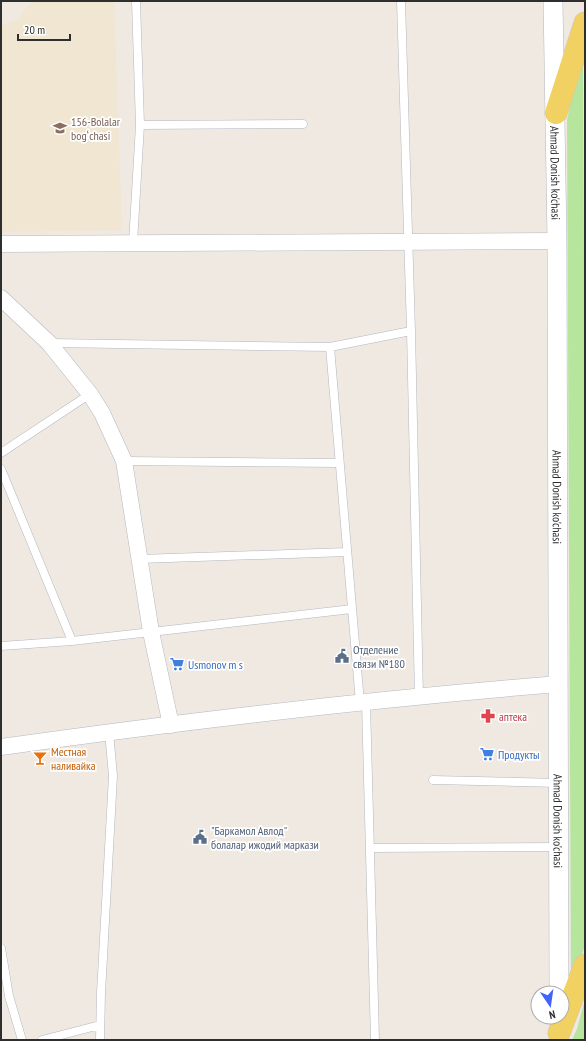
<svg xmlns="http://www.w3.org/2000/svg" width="586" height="1041" font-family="'PT Sans Narrow',sans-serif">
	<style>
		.education { fill: #f0e6d1 }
		.green { fill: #b6e59e }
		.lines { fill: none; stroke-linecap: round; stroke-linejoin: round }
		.service-casing { stroke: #b4b7c1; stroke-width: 9 }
		.minor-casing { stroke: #b4b7c1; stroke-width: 17 }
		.tertiary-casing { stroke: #b4b7c1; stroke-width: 20 }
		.primary-casing { stroke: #c9c9c9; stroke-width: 23 }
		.service { stroke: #fff; stroke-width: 8 }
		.minor { stroke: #fff; stroke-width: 16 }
		.tertiary { stroke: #fff; stroke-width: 19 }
		.primary { stroke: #f2d163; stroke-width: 22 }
		.labels { text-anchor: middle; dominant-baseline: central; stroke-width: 3.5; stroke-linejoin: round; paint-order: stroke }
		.education-label { font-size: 12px; fill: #785e54; stroke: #fff; text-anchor: start }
		.street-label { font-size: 12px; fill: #2e2e2e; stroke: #fff }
		.service-label { font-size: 12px; fill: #4e5e75; stroke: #fff; text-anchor: start }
		.shop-label { font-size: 12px; fill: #366cbe; stroke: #fff; text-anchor: start }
		.health-label { font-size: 12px; fill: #be3a42; stroke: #fff; text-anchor: start }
		.food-label { font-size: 12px; fill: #c56008; stroke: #fff; text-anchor: start }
	</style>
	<rect width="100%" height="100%" fill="#efe9e1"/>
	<!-- education -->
	<path class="education" d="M33,1H114L122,230L1,232V25L19,19L22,13Z"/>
	<!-- green -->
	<path class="green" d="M583,63L585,458V946L574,977H571L567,120L578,67Z
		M585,999V1040H572L577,1029Z"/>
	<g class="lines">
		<defs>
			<path id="service" d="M140,125L303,124
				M133,243L140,125L136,1
				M411,331L419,697
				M49,343L330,347
				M1,453L90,394
				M124,461L339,463
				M1,469L72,641L352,609
				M139,559L347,552
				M1,646L72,641
				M360,703L330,347L411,331L401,1
				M366,703L375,1040
				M433,780L559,783
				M370,848L559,847
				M1,948L9,996L22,1040
				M42,1040L100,1025
				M100,1040L101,993L113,776L109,732"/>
			<path id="minor" d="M1,244L557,241
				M1,298L49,343L90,394L102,413L124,461L151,632L171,725
				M1,747C186,721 372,699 559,684"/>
			<g id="tertiary">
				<path id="s1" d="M553,1L557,241L559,993"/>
			</g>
			<path id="primary" d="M556,113L585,23
				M559,1033L585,965"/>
		</defs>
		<!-- service casing -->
		<use href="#service" class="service-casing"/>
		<!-- minor casing -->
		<use href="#minor" class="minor-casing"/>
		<!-- tertiary casing -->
		<use href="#tertiary" class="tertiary-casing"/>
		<!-- primary casing -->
		<use href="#primary" class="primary-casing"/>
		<!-- service -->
		<use href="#service" class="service"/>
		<!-- minor -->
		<use href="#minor" class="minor"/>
		<!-- tertiary -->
		<use href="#tertiary" class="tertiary"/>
		<!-- primary -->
		<use href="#primary" class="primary"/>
	</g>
	<!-- icons -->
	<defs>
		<symbol id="school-bare" viewBox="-9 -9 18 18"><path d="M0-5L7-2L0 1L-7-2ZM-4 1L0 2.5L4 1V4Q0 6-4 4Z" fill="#8d6e63" stroke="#fff" stroke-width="2.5" paint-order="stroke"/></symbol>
		<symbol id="civic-bare" viewBox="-9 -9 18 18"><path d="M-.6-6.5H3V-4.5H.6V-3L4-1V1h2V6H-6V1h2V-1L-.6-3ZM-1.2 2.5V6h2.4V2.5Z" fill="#5c6f8a" stroke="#fff" stroke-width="2.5" paint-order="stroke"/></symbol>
		<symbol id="supermarket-bare" viewBox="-9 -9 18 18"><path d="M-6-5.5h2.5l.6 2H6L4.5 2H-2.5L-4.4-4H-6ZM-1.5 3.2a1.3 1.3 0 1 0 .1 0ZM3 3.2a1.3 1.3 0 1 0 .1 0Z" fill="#3f7fe0" stroke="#fff" stroke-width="2.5" paint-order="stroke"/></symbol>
		<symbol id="pharmacy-bare" viewBox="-9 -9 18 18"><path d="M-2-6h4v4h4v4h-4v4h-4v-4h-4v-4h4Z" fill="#e0444e" stroke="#fff" stroke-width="2.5" paint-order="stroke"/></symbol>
		<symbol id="bar-bare" viewBox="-9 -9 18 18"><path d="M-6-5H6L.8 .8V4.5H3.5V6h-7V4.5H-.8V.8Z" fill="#e8710a" stroke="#fff" stroke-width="2.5" paint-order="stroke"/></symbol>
	</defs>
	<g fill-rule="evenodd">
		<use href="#school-bare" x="50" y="118" width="20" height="20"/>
		<use href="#civic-bare" x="332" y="646" width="20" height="20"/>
		<use href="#supermarket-bare" x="167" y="654" width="20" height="20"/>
		<use href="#pharmacy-bare" x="478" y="706" width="20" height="20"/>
		<use href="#supermarket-bare" x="477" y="744" width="20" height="20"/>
		<use href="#bar-bare" x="30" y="748" width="20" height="20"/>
		<use href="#civic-bare" x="190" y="827" width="20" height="20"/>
	</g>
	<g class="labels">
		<!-- education labels -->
		<g class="education-label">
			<text x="71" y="121">156-Bolalar<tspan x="71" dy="14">bogʻchasi</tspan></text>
		</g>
		<!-- street labels -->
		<g class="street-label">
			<text stroke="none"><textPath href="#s1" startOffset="172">Ahmad Donish ko'chasi</textPath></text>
			<text stroke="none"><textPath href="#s1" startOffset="496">Ahmad Donish ko'chasi</textPath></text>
			<text stroke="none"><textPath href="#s1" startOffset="820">Ahmad Donish ko'chasi</textPath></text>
		</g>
		<!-- service labels -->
		<g class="service-label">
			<text x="353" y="649">Отделение<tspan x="353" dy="14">связи №180</tspan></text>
			<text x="211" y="830">"Баркамол Авлод"<tspan x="211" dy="14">болалар ижодий маркази</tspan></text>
		</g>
		<!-- shop labels -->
		<g class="shop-label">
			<text x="188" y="664">Usmonov m s</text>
			<text x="498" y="754">Продукты</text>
		</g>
		<!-- health labels -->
		<g class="health-label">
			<text x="499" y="716">аптека</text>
		</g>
		<!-- food labels -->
		<g class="food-label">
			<text x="51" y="751">Местная<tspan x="51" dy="14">наливайка</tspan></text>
		</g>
	</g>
	<!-- border -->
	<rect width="586" height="1041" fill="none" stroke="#2e2e2e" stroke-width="4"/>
	<!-- north arrow -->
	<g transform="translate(550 1005) rotate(167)"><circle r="19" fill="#ffffff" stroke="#ababab"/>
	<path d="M0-3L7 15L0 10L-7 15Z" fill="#4264fb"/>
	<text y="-6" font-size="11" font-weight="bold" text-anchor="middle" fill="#2e2e2e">N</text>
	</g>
	<!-- scale -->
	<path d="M18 34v6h52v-6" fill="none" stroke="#2e2e2e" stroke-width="2"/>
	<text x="24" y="34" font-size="12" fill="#2e2e2e" stroke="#ffffff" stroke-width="3" paint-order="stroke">20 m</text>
</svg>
